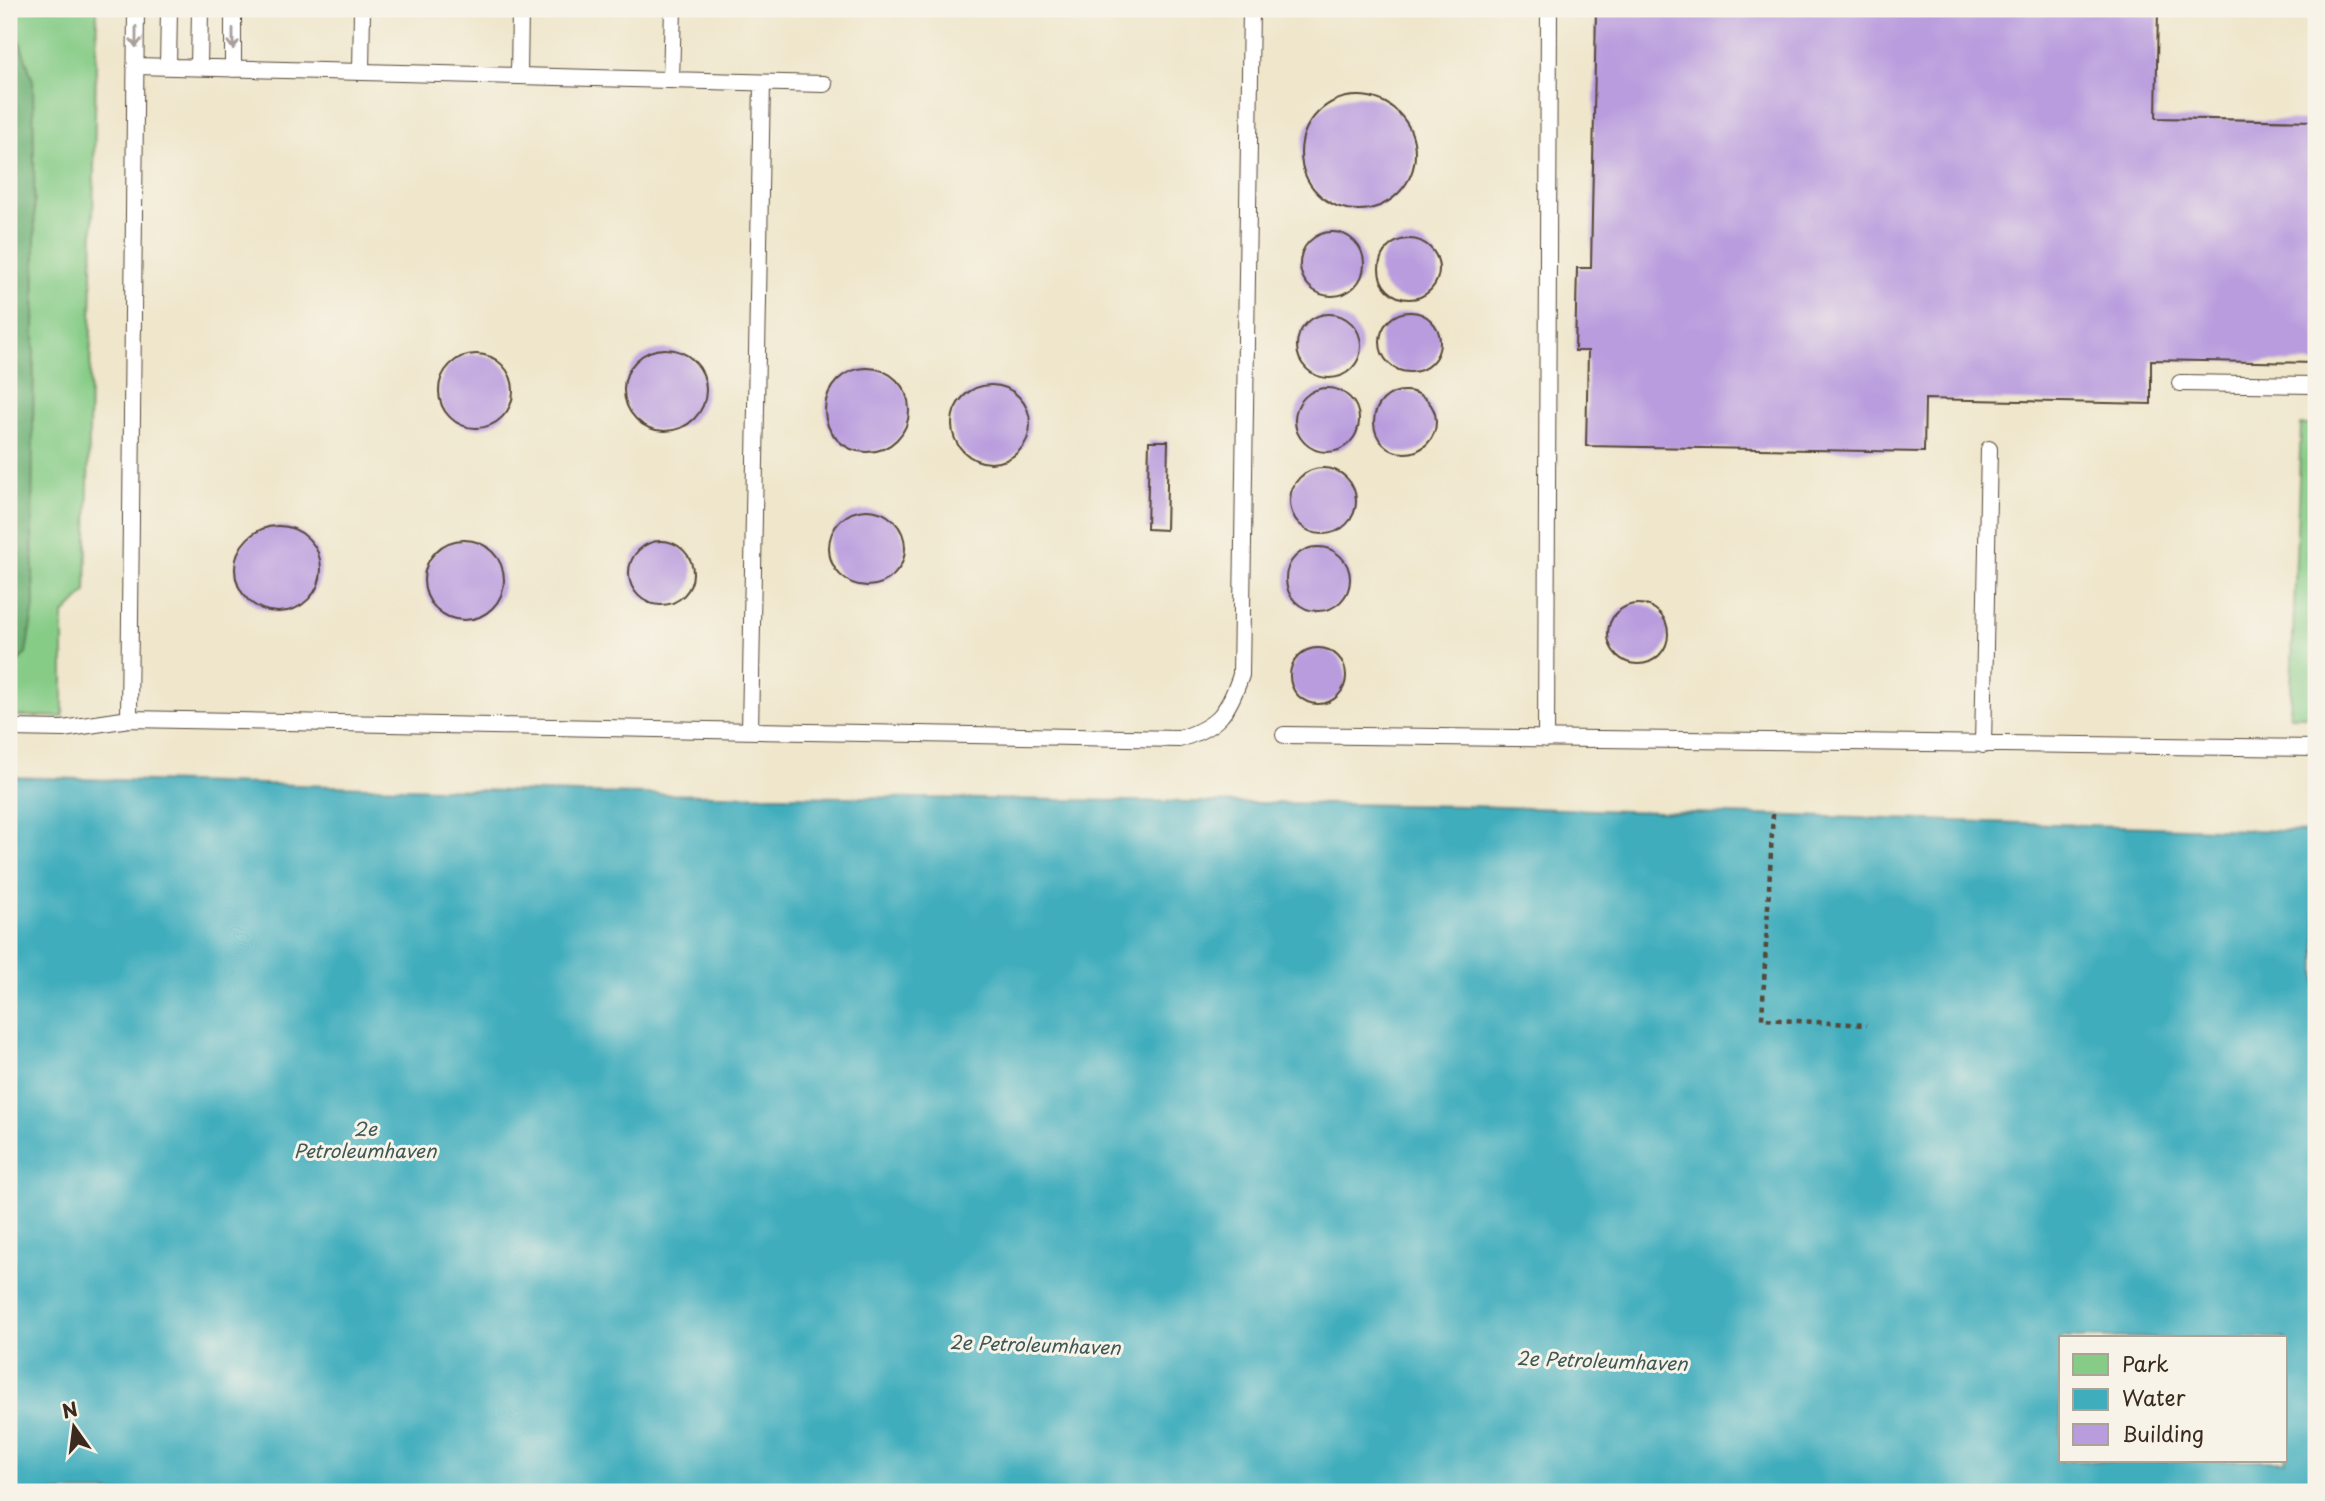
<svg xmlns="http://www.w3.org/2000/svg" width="2325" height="1501" font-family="'Playpen Sans',sans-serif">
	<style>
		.green { fill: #86cc87; stroke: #607b52; stroke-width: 2 }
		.forest { fill: #6cb074; stroke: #546d49; stroke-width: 2 }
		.water { fill: #40adbd; stroke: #3e6c6e; stroke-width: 2; fill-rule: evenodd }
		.building { fill: #b99cde }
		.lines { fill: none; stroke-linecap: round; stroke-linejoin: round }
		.service-casing { stroke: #564638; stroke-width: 18 }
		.path { stroke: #564638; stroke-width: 4.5; stroke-dasharray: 5 5; stroke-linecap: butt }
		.service { stroke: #fff; stroke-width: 16 }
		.oneway { stroke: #a79f9a }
		.labels { text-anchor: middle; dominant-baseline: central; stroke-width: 6; stroke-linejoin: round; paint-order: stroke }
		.water-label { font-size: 19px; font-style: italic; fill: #3d5856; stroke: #f7f3e8 }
	</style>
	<rect width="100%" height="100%" fill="#f7f3e8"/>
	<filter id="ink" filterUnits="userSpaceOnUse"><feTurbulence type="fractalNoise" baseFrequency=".0143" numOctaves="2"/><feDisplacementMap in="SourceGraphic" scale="14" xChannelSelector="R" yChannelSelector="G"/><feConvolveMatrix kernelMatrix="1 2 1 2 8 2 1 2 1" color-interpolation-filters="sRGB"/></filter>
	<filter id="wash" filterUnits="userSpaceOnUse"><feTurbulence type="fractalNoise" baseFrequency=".00686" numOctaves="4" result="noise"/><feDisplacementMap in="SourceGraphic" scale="28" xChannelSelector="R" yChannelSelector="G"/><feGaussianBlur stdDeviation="1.57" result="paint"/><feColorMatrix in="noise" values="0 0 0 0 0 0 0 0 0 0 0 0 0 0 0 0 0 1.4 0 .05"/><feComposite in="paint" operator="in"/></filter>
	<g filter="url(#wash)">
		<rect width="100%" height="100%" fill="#efe6cb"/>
		<!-- green -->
		<path class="green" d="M9,9H97L86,592L63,615V717L9,716Z
			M2301,425H2316V716H2290Z"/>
		<!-- forest -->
		<path class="forest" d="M9,9L33,81L35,242L32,532L34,606L26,653L9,672Z"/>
		<!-- water -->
		<path class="water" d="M9,777L579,793L1468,806L2316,832V1492H9ZM2061,1338H2285V1461H2061Z"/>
		<g id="blocks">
			<!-- building -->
			<path class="building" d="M1596,9H2158L2156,118L2316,121V363L2151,360V404L1925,399L1924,452L1586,446L1588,351H1575L1577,268H1591Z
				M1301 153a57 57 0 1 1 114 0a57 57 0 1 1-114 0Z
				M1300 264a32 32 0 1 1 64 0a32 32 0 1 1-64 0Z
				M1379 269a30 30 0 1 1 60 0a30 30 0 1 1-60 0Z
				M1380 342a30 30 0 1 1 60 0a30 30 0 1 1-60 0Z
				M1297 346a32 32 0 1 1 64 0a32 32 0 1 1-64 0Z
				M624 390a41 41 0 1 1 82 0a41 41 0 1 1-82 0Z
				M439 391a37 37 0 1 1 74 0a37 37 0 1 1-74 0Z
				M825 410a42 42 0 1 1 84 0a42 42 0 1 1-84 0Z
				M952 424a39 39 0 1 1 78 0a39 39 0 1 1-78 0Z
				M1295 420a32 32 0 1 1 64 0a32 32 0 1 1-64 0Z
				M1374 422a31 31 0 1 1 62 0a31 31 0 1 1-62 0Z
				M1149,441H1168L1166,530L1147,529Z
				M1290 501a33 33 0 1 1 66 0a33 33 0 1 1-66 0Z
				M829 548a38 38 0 1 1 76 0a38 38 0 1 1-76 0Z
				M235 569a43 43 0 1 1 86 0a43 43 0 1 1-86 0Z
				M424 580a40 40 0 1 1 80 0a40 40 0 1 1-80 0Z
				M629 573a32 32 0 1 1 64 0a32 32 0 1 1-64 0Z
				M1286 579a32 32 0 1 1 64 0a32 32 0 1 1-64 0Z
				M1608 634a30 30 0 1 1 60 0a30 30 0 1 1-60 0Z
				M1290 676a28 28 0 1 1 56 0a28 28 0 1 1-56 0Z"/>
		</g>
	</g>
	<g filter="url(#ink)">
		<use href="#blocks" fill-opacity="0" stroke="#564638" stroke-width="2"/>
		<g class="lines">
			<defs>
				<path id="service" d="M135,66L824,84
					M168,67L169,9
					M199,67L200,9
					M233,69V9
					M361,72L362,9
					M519,76L520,9
					M671,80L673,9
					M2180,383L2316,385
					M129,719L136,9
					M9,728L63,729L129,719L1179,739C1218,727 1228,713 1241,675L1251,9
					M750,731L762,83
					M1284,735L2316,748
					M1546,739L1549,9
					M1983,745L1989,449"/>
			</defs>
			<!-- service casing -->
			<use href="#service" class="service-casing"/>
			<!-- path -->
			<path class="path" d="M1773,814L1762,1019L1867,1025"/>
			<!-- service -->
			<use href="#service" class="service"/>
		</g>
		<!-- one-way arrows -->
		<defs><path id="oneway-shaft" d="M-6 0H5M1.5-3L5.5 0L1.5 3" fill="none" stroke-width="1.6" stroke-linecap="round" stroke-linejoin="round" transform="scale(1.75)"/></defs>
		<g class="oneway">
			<use href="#oneway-shaft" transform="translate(136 37) rotate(90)"/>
			<use href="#oneway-shaft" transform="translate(233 39) rotate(90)"/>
		</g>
	</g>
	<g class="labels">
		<!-- water labels -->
		<g class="water-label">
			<text x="365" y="1128">2e<tspan x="365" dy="22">Petroleumhaven</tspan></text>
			<text transform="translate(1035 1344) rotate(2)">2e Petroleumhaven</text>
			<text transform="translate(1602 1360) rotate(2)">2e Petroleumhaven</text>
		</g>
	</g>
	<!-- margin -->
	<rect width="2325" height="1501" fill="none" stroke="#f7f3e8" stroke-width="35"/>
	<!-- legend -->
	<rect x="2059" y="1336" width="228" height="126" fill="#f7f3e8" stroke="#aca397" stroke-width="2"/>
	<rect x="2073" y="1354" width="35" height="21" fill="#86cc87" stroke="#aca397" stroke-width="2"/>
	<text x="2122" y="1372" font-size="21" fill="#3b2a1e">Park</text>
	<rect x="2073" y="1389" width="35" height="21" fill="#40adbd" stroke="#aca397" stroke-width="2"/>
	<text x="2122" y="1406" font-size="21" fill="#3b2a1e">Water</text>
	<rect x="2073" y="1424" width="35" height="21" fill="#b99cde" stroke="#aca397" stroke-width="2"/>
	<text x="2122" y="1442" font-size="21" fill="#3b2a1e">Building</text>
	<!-- north arrow -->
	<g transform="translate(74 1427) rotate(346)" stroke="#f7f3e8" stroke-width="5" paint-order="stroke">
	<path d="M0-5L12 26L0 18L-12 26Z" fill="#3b2a1e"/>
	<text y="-10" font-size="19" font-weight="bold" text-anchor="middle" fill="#3b2a1e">N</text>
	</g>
</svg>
